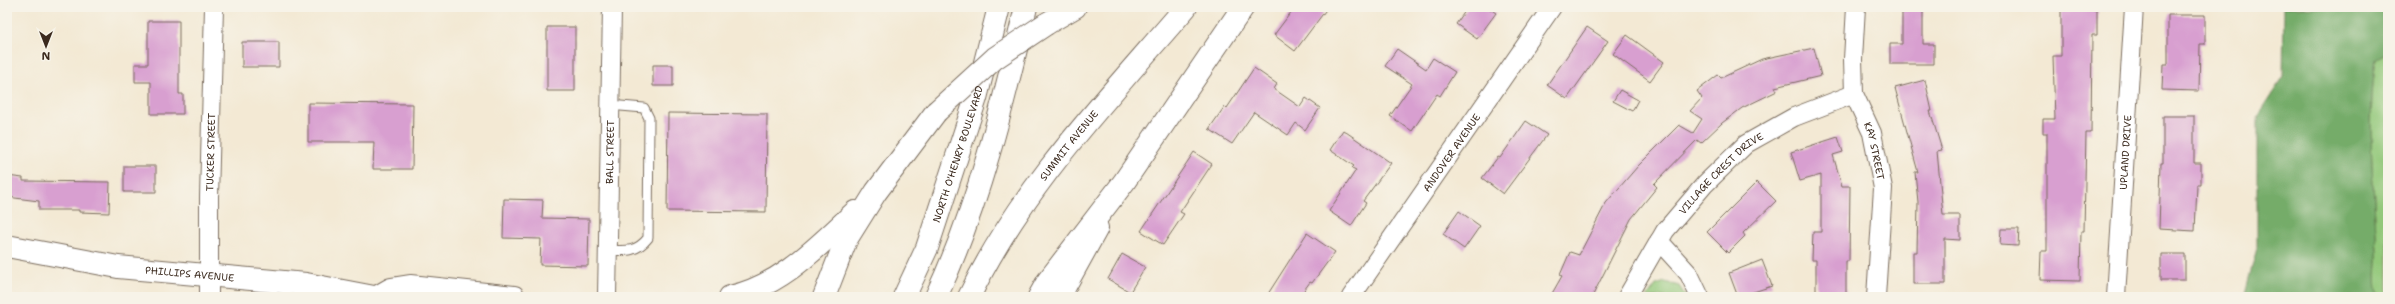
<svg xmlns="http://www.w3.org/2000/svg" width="2395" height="304" font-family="'Shantell Sans',sans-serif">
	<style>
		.green { fill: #92c879; stroke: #66794c }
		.forest { fill: #75ac69; stroke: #586b44 }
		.building { fill: #d89fd0 }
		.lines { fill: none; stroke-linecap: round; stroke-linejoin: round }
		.service-casing { stroke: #7b6d5e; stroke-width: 11 }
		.minor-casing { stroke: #7b6d5e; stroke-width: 20 }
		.tertiary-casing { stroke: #7b6d5e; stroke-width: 24 }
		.secondary-casing { stroke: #7b6d5e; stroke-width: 24 }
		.primary-casing { stroke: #7b6d5e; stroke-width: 24 }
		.motorway-casing { stroke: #7b6d5e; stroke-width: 24 }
		.service { stroke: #fff; stroke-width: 9 }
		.minor { stroke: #fff; stroke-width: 18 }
		.tertiary { stroke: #fff; stroke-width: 22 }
		.secondary { stroke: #fff; stroke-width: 22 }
		.primary { stroke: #fff; stroke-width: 22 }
		.motorway { stroke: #fff; stroke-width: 22 }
		.motorway-bridge-casing { stroke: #7b6d5e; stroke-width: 24; stroke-linecap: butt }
		.motorway-bridge { stroke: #fff; stroke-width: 22 }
		.labels { text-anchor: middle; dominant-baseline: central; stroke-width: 4; stroke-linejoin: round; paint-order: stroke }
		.street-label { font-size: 10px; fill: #3b2a1e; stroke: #f7f3e8 }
	</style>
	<rect width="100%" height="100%" fill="#f7f3e8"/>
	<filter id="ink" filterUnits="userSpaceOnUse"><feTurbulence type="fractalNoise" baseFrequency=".025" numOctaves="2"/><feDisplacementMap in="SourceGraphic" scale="8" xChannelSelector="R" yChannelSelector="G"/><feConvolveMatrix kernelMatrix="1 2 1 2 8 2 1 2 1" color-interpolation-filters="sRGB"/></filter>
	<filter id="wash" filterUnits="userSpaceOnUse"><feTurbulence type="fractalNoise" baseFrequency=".012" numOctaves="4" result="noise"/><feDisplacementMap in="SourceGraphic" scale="16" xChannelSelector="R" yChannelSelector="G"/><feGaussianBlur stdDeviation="0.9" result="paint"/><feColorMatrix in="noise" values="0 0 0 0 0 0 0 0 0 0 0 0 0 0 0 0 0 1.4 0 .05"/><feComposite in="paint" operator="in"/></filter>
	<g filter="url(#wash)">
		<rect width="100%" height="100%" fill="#f3e9d4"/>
		<!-- green -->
		<path class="green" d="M2388,51V297H2380C2373,284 2378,267 2377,253C2374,188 2366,122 2376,59Z
			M1665,282L1679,286L1686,297H1647L1656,285Z"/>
		<!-- forest -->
		<path class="forest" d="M2284,7H2388V51L2376,59C2366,122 2374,188 2377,252C2378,267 2373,284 2380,297H2244L2257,248V117L2283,77Z"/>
		<g id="blocks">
			<!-- building -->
			<path class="building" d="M1295,7H1328L1295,51L1274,35Z
				M1468,7H1487L1496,13L1477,39L1456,24Z
				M1902,7H1923V44H1934V64H1890V44H1902Z
				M2061,10H2097V35H2092L2091,133H2086L2084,231H2081L2080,281L2040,280L2041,251H2047V133H2043V119H2055L2053,56H2061Z
				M2168,15H2205V44H2200L2199,91L2162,90L2163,64H2168Z
				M148,21H179V94H183V114H151V82H135V64H148Z
				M547,27H575V91H547Z
				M1587,27L1608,41L1567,99L1547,85Z
				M1627,35L1664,62L1650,81L1613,54Z
				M242,42H279V67H242Z
				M1814,48L1821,76L1775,87L1777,91L1742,108L1722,123L1701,143L1697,140L1654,184L1657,187L1631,219L1592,297H1550L1562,276L1560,275L1570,252L1579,255L1606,203L1638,166L1679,125L1693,133L1702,119L1690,111L1702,98L1697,91L1718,75L1721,78L1762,59Z
				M1397,49L1426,69L1433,58L1455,72L1440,96L1437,94L1412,131L1390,116L1412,84L1385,66Z
				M653,65H673V86H653Z
				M1254,68L1277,84L1274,89L1300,107L1306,98L1320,108L1305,130L1296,123L1288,135L1254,112L1232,144L1209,129L1225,106L1227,108Z
				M1925,80L1932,111H1930L1942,150L1937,151L1943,215H1960V240L1945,239V284H1913V252H1917L1918,202L1915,172H1918L1895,88Z
				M1620,90L1638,100L1632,111L1613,101Z
				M308,103L413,104L412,169H373L374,142H308Z
				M668,113L767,114L766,212L667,211Z
				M2163,116H2194V163H2201V185H2197L2195,231L2159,229L2161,163H2163Z
				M1526,121L1547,135L1503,194L1482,178L1498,157L1500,158Z
				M1343,130L1391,163L1363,201L1366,203L1351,226L1329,211L1356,170L1352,168L1354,166L1330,150Z
				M1838,137L1843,152L1833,155L1842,186H1850L1849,261H1846V297H1816V260H1812L1813,232H1821V175L1800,181L1791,152Z
				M1194,152L1212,164L1180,212L1184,214L1163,245L1141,231Z
				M124,166H156V192H124Z
				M7,176L23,178V181L110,182L109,213L79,212V210H39V201L7,197Z
				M1757,182L1776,201L1743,233L1745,236L1728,253L1707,232Z
				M504,199L543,200L542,218L589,219L588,266L540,265L541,239L503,238Z
				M1459,211L1480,226L1464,249L1443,234Z
				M2001,229H2019L2018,246L2000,245Z
				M1307,233L1335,252L1312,283L1310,282L1299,297H1266Z
				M1122,254L1145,267L1130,292L1108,279Z
				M2161,254H2185V280H2161Z
				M1762,260L1772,286L1738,297L1729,273Z"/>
		</g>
	</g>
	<g filter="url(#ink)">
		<use href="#blocks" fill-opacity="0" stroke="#7b6d5e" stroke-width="1"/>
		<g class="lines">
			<defs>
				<path id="service" d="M607,250C625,251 636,253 648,238L649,118L644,108L609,105
					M288,296V297"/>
				<g id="minor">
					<path id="s1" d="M1856,7L1853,59L1854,94L1872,133L1883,188L1876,297"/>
					<path d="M1659,241L1689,274L1700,297"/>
					<path id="s2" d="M209,297V197L214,7"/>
					<path id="s3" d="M607,297L612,7"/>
					<path id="s4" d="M1351,297L1552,7"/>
					<path id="s5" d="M1627,297L1665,231L1705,184L1746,144L1794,117L1854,94"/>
					<path id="s6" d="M2116,297L2134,7"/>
				</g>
				<g id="tertiary">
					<path id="s7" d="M7,246L118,267L306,284L374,297"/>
					<path d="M377,297L391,289L410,286L514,297"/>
				</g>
				<g id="secondary">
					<path id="s8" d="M969,297C1020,189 1109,97 1186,7"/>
					<path d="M1059,297L1097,228"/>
				</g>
				<path id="primary" d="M1039,297L1048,281L1124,182L1243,7"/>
				<g id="motorway">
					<path d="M1046,24L1075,7"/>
					<path d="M730,297C781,286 818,246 855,212"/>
					<path d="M824,297L846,240L876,192L936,112"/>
					<path id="s9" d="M904,297L927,248L976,98L999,7"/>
					<path d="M936,297C979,205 1003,105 1026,7"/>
				</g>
			</defs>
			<!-- service casing -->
			<use href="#service" class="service-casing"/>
			<!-- minor casing -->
			<use href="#minor" class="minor-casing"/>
			<!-- tertiary casing -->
			<use href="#tertiary" class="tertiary-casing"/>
			<!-- secondary casing -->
			<use href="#secondary" class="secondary-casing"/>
			<!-- primary casing -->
			<use href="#primary" class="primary-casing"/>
			<!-- motorway casing -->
			<use href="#motorway" class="motorway-casing"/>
			<!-- service -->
			<use href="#service" class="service"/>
			<!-- minor -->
			<use href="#minor" class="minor"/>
			<!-- tertiary -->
			<use href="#tertiary" class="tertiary"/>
			<!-- secondary -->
			<use href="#secondary" class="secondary"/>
			<!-- primary -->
			<use href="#primary" class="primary"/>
			<!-- motorway -->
			<use href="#motorway" class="motorway"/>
			<defs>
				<path id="motorway-bridge" d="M936,112L995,58L1046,24"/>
			</defs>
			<!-- motorway-bridge casing -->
			<use href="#motorway-bridge" class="motorway-bridge-casing"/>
			<!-- motorway-bridge -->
			<use href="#motorway-bridge" class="motorway-bridge"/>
		</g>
	</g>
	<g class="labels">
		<!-- street labels -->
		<g class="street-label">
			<text stroke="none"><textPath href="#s8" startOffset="182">SUMMIT AVENUE</textPath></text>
			<text stroke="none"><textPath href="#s1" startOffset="148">KAY STREET</textPath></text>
			<text stroke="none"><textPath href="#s2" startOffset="145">TUCKER STREET</textPath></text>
			<text stroke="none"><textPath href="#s3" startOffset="145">BALL STREET</textPath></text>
			<text stroke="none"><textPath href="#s4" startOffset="176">ANDOVER AVENUE</textPath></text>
			<text stroke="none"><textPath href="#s6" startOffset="145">UPLAND DRIVE</textPath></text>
			<text stroke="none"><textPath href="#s9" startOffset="153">NORTH O'HENRY BOULEVARD</textPath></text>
			<text stroke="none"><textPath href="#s5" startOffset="157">VILLAGE CREST DRIVE</textPath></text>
			<text stroke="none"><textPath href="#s7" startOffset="185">PHILLIPS AVENUE</textPath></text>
		</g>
	</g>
	<!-- margin -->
	<rect width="2395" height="304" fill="none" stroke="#f7f3e8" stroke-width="24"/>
	<!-- north arrow -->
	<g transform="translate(46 46) rotate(180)" stroke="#f7f3e8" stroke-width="3" paint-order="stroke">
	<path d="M0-3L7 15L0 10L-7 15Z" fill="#3b2a1e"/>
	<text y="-6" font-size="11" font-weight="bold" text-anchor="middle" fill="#3b2a1e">N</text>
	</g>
</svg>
